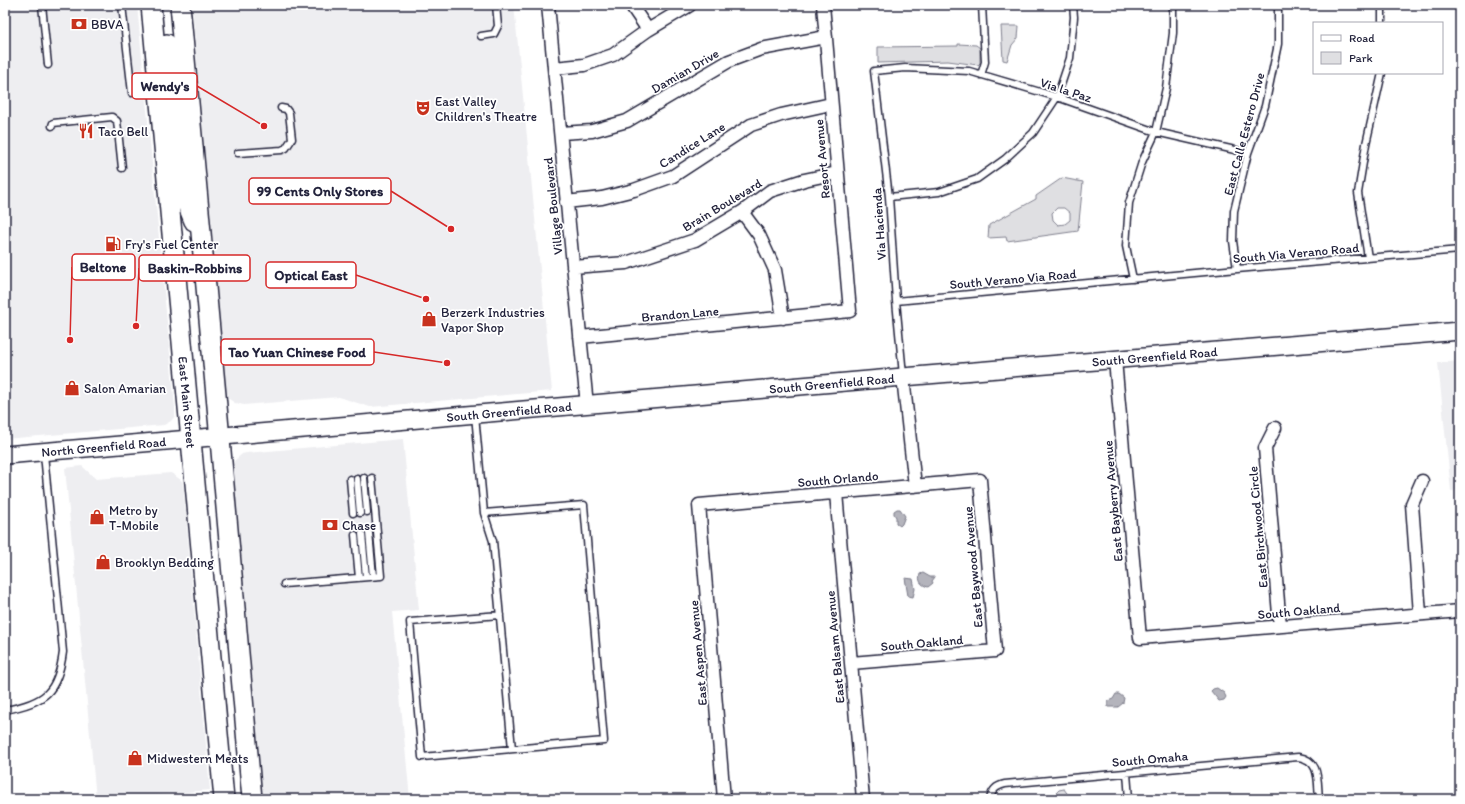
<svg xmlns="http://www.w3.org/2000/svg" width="1465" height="804" font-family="Itim,sans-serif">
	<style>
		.built { fill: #eeeef1 }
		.green { fill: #dfdfe2; stroke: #80808e; fill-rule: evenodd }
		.water { fill: #b4b4bc; stroke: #7a7a88 }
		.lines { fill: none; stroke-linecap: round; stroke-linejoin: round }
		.lane-casing { stroke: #22223b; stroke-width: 9 }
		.street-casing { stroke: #22223b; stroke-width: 15 }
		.secondary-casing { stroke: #22223b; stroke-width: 20 }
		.primary-casing { stroke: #22223b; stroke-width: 22 }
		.lane { stroke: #fff; stroke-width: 6 }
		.street { stroke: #fff; stroke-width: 12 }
		.secondary { stroke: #fff; stroke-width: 17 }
		.primary { stroke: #fff; stroke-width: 19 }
		.labels { text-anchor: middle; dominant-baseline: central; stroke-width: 3.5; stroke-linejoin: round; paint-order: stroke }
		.poi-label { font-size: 13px; fill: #22223b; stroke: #fff; text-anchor: start }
		.street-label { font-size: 13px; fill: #22223b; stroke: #fff }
		.leader { fill: none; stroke: #d62828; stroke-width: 1.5 }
		.callout-dot { fill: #d62828; stroke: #fff; stroke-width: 1.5 }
		.callout { fill: #fff; stroke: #d62828; stroke-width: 1.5 }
		.callout-label { font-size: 14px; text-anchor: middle; font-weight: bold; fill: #22223b }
	</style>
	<rect width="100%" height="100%" fill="#fff"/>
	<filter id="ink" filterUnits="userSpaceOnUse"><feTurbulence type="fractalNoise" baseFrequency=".025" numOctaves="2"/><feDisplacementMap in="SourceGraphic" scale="8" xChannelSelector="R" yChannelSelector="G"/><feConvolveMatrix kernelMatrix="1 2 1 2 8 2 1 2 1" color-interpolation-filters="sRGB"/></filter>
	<g filter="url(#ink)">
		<!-- built -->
		<path class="built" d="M5,5H137L175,407V416L171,421L164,425L5,439Z
			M192,5H514L552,391L370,407L339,397L244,405L235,403L229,399L226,395L225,388Z
			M1460,361V490L1451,491L1438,363Z
			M403,439L419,610L392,612L410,799H262L233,472L234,461L242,454L246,453Z
			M82,466L96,479L171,473L181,480L183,483L210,790L113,799H96L65,468Z"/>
		<!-- green -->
		<path class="green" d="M1001,26H1019L1018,38L1012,45L1007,61L1003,60Z
			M958,44L976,45L980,48V63L978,65L948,61L878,63V47L958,46Z
			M1062,178L1083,182L1078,231L1007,241L1006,237L988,238L989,225L1036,199V196ZM1057,208H1064L1070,213V220L1065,224L1058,225L1053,220L1052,213Z
			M1064,789L1071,799H1051L1052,797L1059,790Z"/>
		<!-- water -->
		<path class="water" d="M897,509H900L905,516L902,524L900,526L896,523V517L894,514V511Z
			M923,573L930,577H935L932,581L933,583L928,587C921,585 918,581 920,574Z
			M905,578L913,579L915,589L913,597L908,596Z
			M1217,688L1224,693L1226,697L1224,700L1219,701L1211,691L1213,689Z
			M1116,694H1119L1124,698L1123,703L1118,707H1108V701L1113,699Z"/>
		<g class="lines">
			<defs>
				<path id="lane" d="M42,5L48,65
					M122,5L132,93
					M1382,5V23
					M481,36L494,34L498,26L496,5
					M981,75L985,62L982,5
					M52,126L53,123L112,117L117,121L122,168
					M238,153L282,150L286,148L292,139L289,113L286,109L281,108
					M889,197L939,192L977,179L1005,159L1033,133L1057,97L1070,58L1074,17L1073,5
					M1368,258L1358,193L1366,144L1382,73
					M1237,269L1233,241L1234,211L1248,153L1265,106L1278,44V5
					M1133,279L1126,246L1129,203L1142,162L1156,132L1166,88L1173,33V5
					M896,301L1237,269L1460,250
					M903,375L896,301L889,197L874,71L905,68L969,71L1057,97L1156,132L1248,153
					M475,415L484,513L493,541L512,749
					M364,478L367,512
					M350,479L353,513
					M357,479L360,513
					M484,513L584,505L604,741L422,757L410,622L500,615
					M369,533L373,576
					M362,534L366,577
					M355,535L359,578
					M284,584L381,576L372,478
					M5,710C45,703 58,692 63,652L44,454
					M1127,773L1129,799
					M990,799C992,790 996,786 1005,784L1298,757C1321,760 1317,781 1319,799"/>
				<path id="street" d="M548,5C561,138 573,272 587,405
					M631,5L648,30
					M554,68L584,65L613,55L648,30L690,5
					M561,133L592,131L627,121L729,61L761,49L826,37
					M566,202L602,198L634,190L673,176L751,125L781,115L831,104
					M742,212L759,235L775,270L783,318
					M573,267L626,263L695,240L742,212L770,191L804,180L837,173
					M580,337L850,311L823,5
					M1115,360L1140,638L1460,611
					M903,377L915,486
					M1275,428L1265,448L1280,626
					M836,493L863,799
					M1420,614L1412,504L1422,481
					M724,799L699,505L980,480L995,651L851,663"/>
				<g id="secondary">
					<path id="s1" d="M5,455L903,377L1460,331"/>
				</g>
				<g id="primary">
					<path id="s2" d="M151,5L224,799"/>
					<path d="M180,5L217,406L252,799"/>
					<path d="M167,44C169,66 168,75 187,89"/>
					<path d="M160,91L167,98L173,107L179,135L184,196L194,221"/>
				</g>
			</defs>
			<!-- lane casing -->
			<use href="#lane" class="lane-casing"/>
			<!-- street casing -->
			<use href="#street" class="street-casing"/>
			<!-- secondary casing -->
			<use href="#secondary" class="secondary-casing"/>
			<!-- primary casing -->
			<use href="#primary" class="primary-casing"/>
			<!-- lane -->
			<use href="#lane" class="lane"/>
			<!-- street -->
			<use href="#street" class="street"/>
			<!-- secondary -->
			<use href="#secondary" class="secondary"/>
			<!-- primary -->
			<use href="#primary" class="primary"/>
		</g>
	</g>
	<!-- icons -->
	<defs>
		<symbol id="bank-bare" viewBox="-9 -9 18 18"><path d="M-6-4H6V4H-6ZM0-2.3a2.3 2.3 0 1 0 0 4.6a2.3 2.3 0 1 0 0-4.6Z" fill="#c8321e" stroke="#fff" stroke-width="2.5" paint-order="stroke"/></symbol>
		<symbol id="theatre-bare" viewBox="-9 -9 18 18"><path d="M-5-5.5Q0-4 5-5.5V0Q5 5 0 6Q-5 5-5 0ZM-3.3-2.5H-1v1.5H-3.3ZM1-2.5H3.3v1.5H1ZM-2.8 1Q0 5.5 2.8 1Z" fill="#c8321e" stroke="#fff" stroke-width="2.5" paint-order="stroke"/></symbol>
		<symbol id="restaurant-bare" viewBox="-9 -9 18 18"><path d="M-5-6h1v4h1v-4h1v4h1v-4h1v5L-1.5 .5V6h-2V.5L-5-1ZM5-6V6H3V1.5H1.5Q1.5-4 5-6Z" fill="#c8321e" stroke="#fff" stroke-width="2.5" paint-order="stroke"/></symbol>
		<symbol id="fuel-bare" viewBox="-9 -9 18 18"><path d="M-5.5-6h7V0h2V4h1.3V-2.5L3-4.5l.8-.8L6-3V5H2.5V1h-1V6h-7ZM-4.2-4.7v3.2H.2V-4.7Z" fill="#c8321e" stroke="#fff" stroke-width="2.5" paint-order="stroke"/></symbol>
		<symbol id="shop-bare" viewBox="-9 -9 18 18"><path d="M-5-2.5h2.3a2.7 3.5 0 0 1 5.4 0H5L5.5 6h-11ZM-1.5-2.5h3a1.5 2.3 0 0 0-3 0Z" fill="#c8321e" stroke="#fff" stroke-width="2.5" paint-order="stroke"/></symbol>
	</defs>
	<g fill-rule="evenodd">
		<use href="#bank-bare" x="68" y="13" width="22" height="22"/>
		<use href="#theatre-bare" x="412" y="97" width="22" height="22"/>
		<use href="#restaurant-bare" x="75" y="120" width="22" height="22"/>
		<use href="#fuel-bare" x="102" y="233" width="22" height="22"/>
		<use href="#shop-bare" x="418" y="308" width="22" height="22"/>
		<use href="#shop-bare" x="61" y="377" width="22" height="22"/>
		<use href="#shop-bare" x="86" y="506" width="22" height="22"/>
		<use href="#bank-bare" x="319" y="514" width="22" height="22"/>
		<use href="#shop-bare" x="92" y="551" width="22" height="22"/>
		<use href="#shop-bare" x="124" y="747" width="22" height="22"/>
	</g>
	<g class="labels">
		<!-- poi labels -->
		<g class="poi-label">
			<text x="91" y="24">BBVA</text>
			<text x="435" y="101">East Valley<tspan x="435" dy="15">Children's Theatre</tspan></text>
			<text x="98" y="131">Taco Bell</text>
			<text x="125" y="244">Fry's Fuel Center</text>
			<text x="441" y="312">Berzerk Industries<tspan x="441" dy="15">Vapor Shop</tspan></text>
			<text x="84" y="388">Salon Amarian</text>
			<text x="109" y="510">Metro by<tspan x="109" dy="15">T-Mobile</tspan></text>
			<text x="342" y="525">Chase</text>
			<text x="115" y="562">Brooklyn Bedding</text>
			<text x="147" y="758">Midwestern Meats</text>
		</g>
		<!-- street labels -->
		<g class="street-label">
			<text transform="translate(685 71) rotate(-30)">Damian Drive</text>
			<text transform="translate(1066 90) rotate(18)">Via la Paz</text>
			<text transform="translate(1244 134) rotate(-75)">East Calle Estero Drive</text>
			<text transform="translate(692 145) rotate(-32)">Candice Lane</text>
			<text transform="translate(822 159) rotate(-95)">Resort Avenue</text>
			<text transform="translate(722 205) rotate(-31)">Brain Boulevard</text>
			<text transform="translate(553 206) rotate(-96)">Village Boulevard</text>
			<text transform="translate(879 224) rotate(-94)">Via Hacienda</text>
			<text transform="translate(1296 253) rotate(-5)">South Via Verano Road</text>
			<text transform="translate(1013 279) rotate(-5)">South Verano Via Road</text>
			<text transform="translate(680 314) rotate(-5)">Brandon Lane</text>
			<text stroke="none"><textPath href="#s1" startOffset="1154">South Greenfield Road</textPath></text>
			<text stroke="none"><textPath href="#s1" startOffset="830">South Greenfield Road</textPath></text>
			<text stroke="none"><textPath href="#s2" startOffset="399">East Main Street</textPath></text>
			<text stroke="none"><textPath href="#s1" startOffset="506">South Greenfield Road</textPath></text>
			<text stroke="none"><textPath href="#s1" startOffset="99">North Greenfield Road</textPath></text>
			<text transform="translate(838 479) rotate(-5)">South Orlando</text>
			<text transform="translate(1113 501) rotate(-95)">East Bayberry Avenue</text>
			<text transform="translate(1258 527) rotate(-95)">East Birchwood Circle</text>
			<text transform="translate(973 567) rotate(-95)">East Baywood Avenue</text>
			<text transform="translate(1299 611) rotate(-5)">South Oakland</text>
			<text transform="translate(922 643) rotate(-5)">South Oakland</text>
			<text transform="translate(835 647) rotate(-95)">East Balsam Avenue</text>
			<text transform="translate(698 653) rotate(-95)">East Aspen Avenue</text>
			<text transform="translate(1150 759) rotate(-5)">South Omaha</text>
		</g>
	</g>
	<!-- callouts -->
	<path class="leader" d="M264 126L197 86M451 229L391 191M70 340L72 267M136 326L139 268M426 299L356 275M447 363L374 352"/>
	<g class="callout-dot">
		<circle cx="264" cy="126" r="4"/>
		<circle cx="451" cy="229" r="4"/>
		<circle cx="70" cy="340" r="4"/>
		<circle cx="136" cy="326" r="4"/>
		<circle cx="426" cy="299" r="4"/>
		<circle cx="447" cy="363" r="4"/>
	</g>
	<g class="callout">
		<rect x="132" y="73" width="65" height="26" rx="4"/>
		<rect x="249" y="178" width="142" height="26" rx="4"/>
		<rect x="72" y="254" width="63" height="26" rx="4"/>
		<rect x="139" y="255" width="111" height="26" rx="4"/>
		<rect x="266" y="262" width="90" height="26" rx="4"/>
		<rect x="221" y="339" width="153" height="26" rx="4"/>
	</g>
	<g class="callout-label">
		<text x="165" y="91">Wendy's</text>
		<text x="320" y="196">99 Cents Only Stores</text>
		<text x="103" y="272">Beltone</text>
		<text x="195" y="273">Baskin-Robbins</text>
		<text x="311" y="280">Optical East</text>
		<text x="297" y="357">Tao Yuan Chinese Food</text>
	</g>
	<!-- margin -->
	<rect width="1465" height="804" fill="none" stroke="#fff" stroke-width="20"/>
	<rect x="10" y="10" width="1445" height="784" fill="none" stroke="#22223b" stroke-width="1.5" filter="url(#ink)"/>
	<!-- legend -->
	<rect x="1313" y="22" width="130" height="52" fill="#ffffff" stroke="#a7a7b1"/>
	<rect x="1321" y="35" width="20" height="6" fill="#ffffff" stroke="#a7a7b1"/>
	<text x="1349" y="42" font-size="12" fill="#22223b">Road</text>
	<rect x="1321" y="52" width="20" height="12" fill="#dfdfe2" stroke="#a7a7b1"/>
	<text x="1349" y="62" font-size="12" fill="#22223b">Park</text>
</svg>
